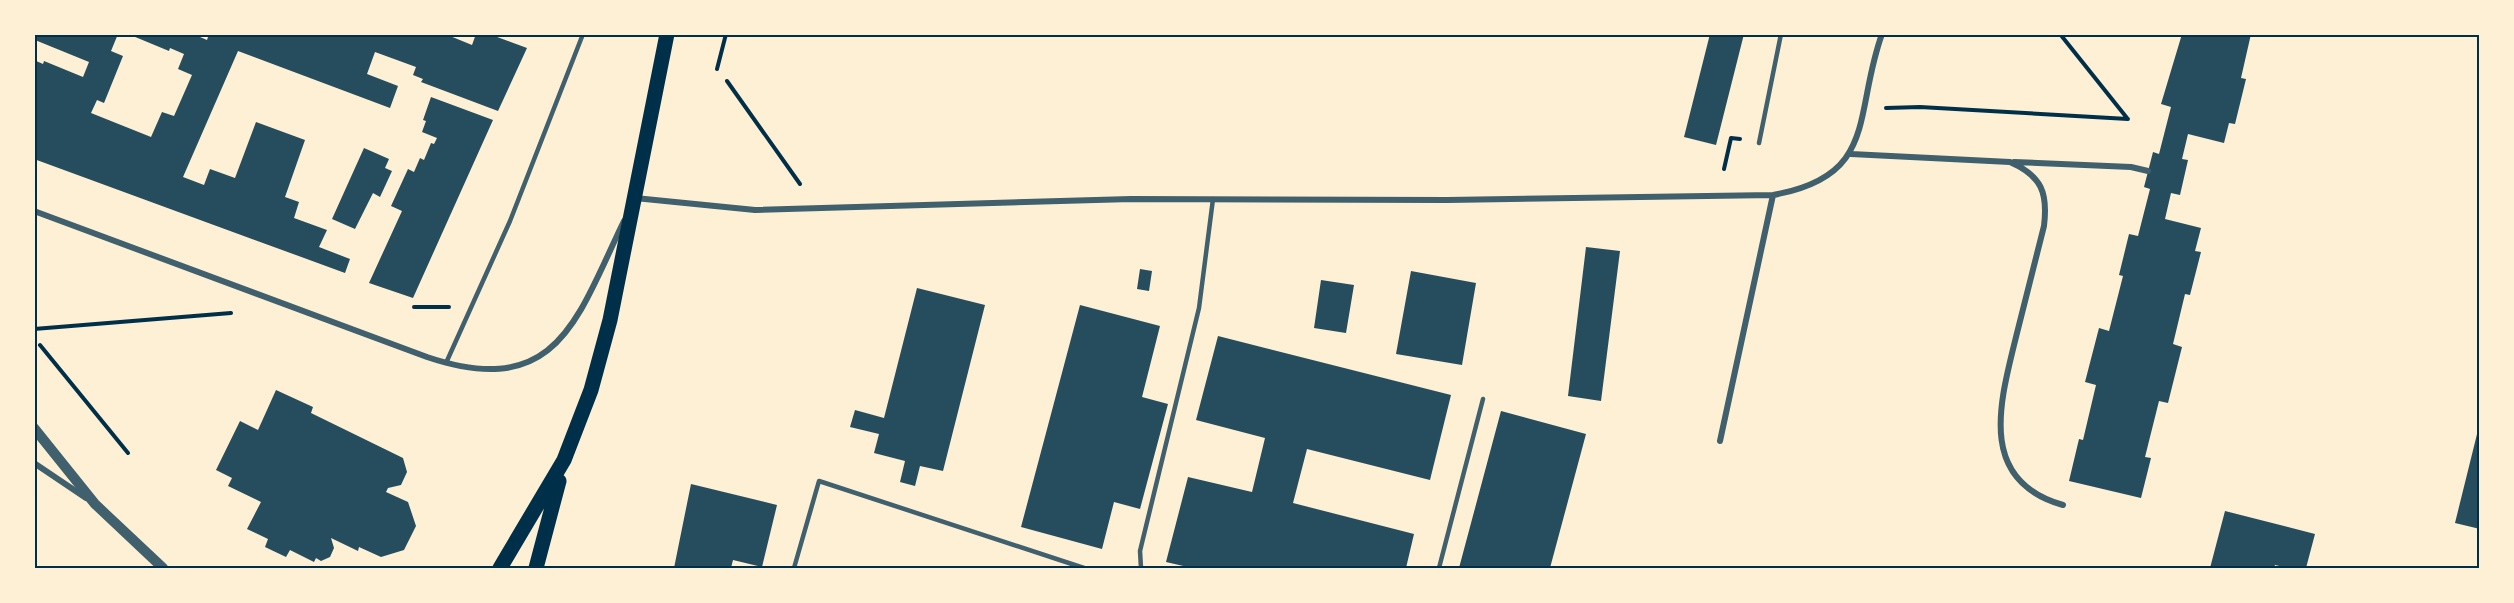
<svg xmlns="http://www.w3.org/2000/svg" width="2514" height="603" font-family="'Work Sans',sans-serif">
	<style>
		.building { fill: #264d5e }
		.lines { fill: none; stroke-linecap: round; stroke-linejoin: round }
		.path { stroke: #003049; stroke-width: 4 }
		.service { stroke: #3f606c; stroke-width: 4.5 }
		.minor { stroke: #3f606c; stroke-width: 6 }
		.tertiary { stroke: #3f606c; stroke-width: 10 }
		.primary { stroke: #003049; stroke-width: 15 }
		.neatline { fill: none; stroke: #003049; stroke-width: 2 }
	</style>
	<rect width="100%" height="100%" fill="#fdf0d5"/>
	<!-- building -->
	<path class="building" d="M38,34H118L111,51L123,56L104,103L97,100L91,113L151,137L162,112L174,116L192,75L178,69L184,54L170,48L169,51L128,34H193L207,40L209,34H445L472,45L476,34H489L527,48L498,111L421,82L423,79L413,75L416,67L375,52L367,74L398,86L390,108L238,51L183,177L204,185L210,169L235,178L256,122L305,140L285,197L299,202L294,218L327,230L319,247L350,259L345,273L34,159V85L37,80L34,79V60L43,64L44,61L83,77L89,62L35,40Z
		M1710,34H1744L1716,145L1684,137Z
		M2182,34H2251L2241,78L2246,79L2235,124L2229,123L2224,143L2188,134L2182,159L2188,160L2180,195L2171,193L2165,219L2201,228L2195,251L2201,252L2190,295L2185,294L2173,344L2182,347L2168,403L2159,401L2145,457L2151,458L2141,498L2069,481L2079,439L2083,440L2096,385L2085,382L2099,328L2109,331L2123,276L2119,275L2129,234L2138,236L2150,189L2144,187L2153,152L2159,154L2171,107L2161,104Z
		M431,97L493,120L413,298L369,283L402,211L391,206L408,169L414,172L420,158L424,160L431,143L434,144L437,138L422,132L426,121L423,120Z
		M364,148L389,159L385,168L392,171L380,197L373,193L355,229L332,219Z
		M1586,247L1620,251L1601,401L1568,396Z
		M1140,269L1152,271L1149,291L1137,289Z
		M1411,271L1476,283L1462,365L1396,354Z
		M1321,280L1354,285L1346,333L1314,328Z
		M917,288L985,305L943,471L920,466L915,486L900,482L905,461L874,453L879,434L850,427L855,410L884,418Z
		M1080,305L1160,326L1142,397L1168,404L1140,509L1114,502L1102,549L1021,527Z
		M1218,336L1451,395L1430,480L1307,449L1293,503L1414,534L1406,568H1192L1166,562L1188,477L1252,492L1265,438L1196,420Z
		M276,390L313,407L311,413L403,458L407,472L401,485L388,488L386,492L408,502L416,526L404,550L381,557L359,547L358,551L331,538L334,548L330,557L321,561L316,558L314,562L290,550L286,557L265,547L268,539L247,529L261,502L228,486L232,478L216,470L240,421L258,430Z
		M1501,411L1586,434L1550,568H1459Z
		M2479,426H2480V529L2455,523Z
		M691,484L777,505L762,567L733,560L731,568H674Z
		M2225,511L2315,534L2306,568H2288L2275,565L2274,568H2210Z"/>
	<g class="lines">
		<!-- path -->
		<path class="path" d="M2060,34L2127,118
			M717,69L726,34
			M727,81L800,184
			M1886,108L1920,107L2128,119
			M1724,169L1731,138L1740,139
			M414,307H449
			M34,329L231,313
			M40,345L128,453"/>
		<!-- service -->
		<path class="service" d="M1759,143L1781,34
			M446,363L510,221L583,34
			M794,568L819,481L1084,568
			M1141,568L1140,551L1199,308L1213,199
			M1439,568L1483,399"/>
		<!-- minor -->
		<path class="minor" d="M1851,154L2010,162C2042,176 2048,193 2044,226C2035,262 2026,297 2017,333C2001,399 1975,480 2063,505
			M2014,162L2131,167L2148,171
			M635,198L755,210L1131,199L1447,200L1773,195C1879,176 1853,114 1882,34
			M34,211L427,357C558,401 577,318 624,221
			M1720,441L1773,195
			M34,463L86,498"/>
		<!-- tertiary -->
		<path class="tertiary" d="M34,428L95,504L163,568"/>
		<!-- primary -->
		<path class="primary" d="M500,568L564,460L591,390L610,320L667,34
			M536,568L559,481"/>
	</g>
	<!-- border -->
	<rect width="2514" height="603" fill="none" stroke="#fdf0d5" stroke-width="72"/>
	<rect x="36" y="36" width="2442" height="531" class="neatline"/>
</svg>
